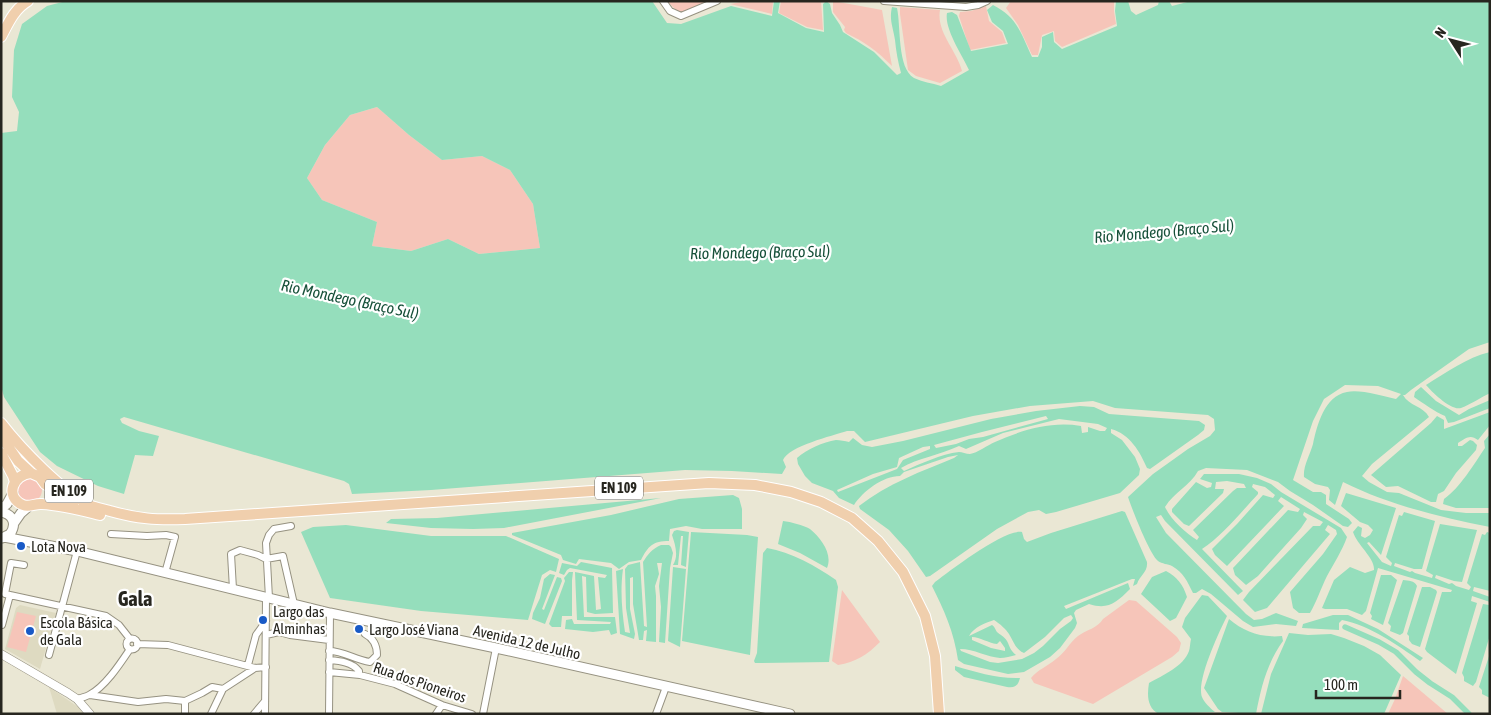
<svg xmlns="http://www.w3.org/2000/svg" width="1491" height="715" font-family="'Asap Condensed',sans-serif">
	<style>
		.built { fill: #dedac1 }
		.green { fill: #f6c5b9 }
		.water { fill: #95debc; fill-rule: evenodd }
		.lines { fill: none; stroke-linecap: round; stroke-linejoin: round }
		.canal { stroke: #95debc; stroke-width: 5.5 }
		.minor-casing { stroke: #969281; stroke-width: 8 }
		.tertiary-casing { stroke: #969281; stroke-width: 9 }
		.secondary-casing { stroke: #969281; stroke-width: 11 }
		.primary-casing { stroke: #fff; stroke-width: 12 }
		.minor { stroke: #fff; stroke-width: 6 }
		.tertiary { stroke: #fff; stroke-width: 8 }
		.secondary { stroke: #fff; stroke-width: 9 }
		.primary { stroke: #f0cfad; stroke-width: 10 }
		.poi-dot { fill: #195ac6; stroke: #fff; stroke-width: 2 }
		.labels { text-anchor: middle; dominant-baseline: central; stroke-width: 4.5; stroke-linejoin: round; paint-order: stroke }
		.shield { fill: #fff; stroke: #686762; stroke-width: 1 }
		.shield-label { font-size: 14px; font-weight: bold; fill: #27261f }
		.poi-label { font-size: 15px; fill: #27261f; stroke: #fff; text-anchor: start }
		.street-label { font-size: 15px; fill: #27261f; stroke: #fff }
		.water-label { font-size: 16px; font-style: italic; fill: #165039; stroke: #fff }
		.district-label { font-size: 20px; font-weight: bold; fill: #27261f; stroke: #fff }
	</style>
	<rect width="100%" height="100%" fill="#eae7d4"/>
	<!-- built -->
	<path class="built" d="M20,605L56,613L40,669L5,649L16,608Z
		M49,687L78,707L84,714H57Z"/>
	<!-- green -->
	<path class="green" d="M667,1H709L685,12L677,11Z
		M747,1H773L772,14L730,4Z
		M781,1H821L823,30L807,27L779,13Z
		M833,1L882,10L892,66C877,51 865,42 846,33L844,30L845,27L833,12Z
		M1011,1H1114V11L1116,24L1062,47L1055,41L1054,31L1042,35L1038,55H1032L1018,25L1006,8Z
		M986,6L989,21L1002,32L1006,43L970,50L959,16L960,12L971,11Z
		M900,7L940,10C936,32 957,51 962,71L940,83L916,76L908,70L900,14Z
		M377,107L409,135L442,160L482,156L510,170L533,204L540,248L479,254L448,239L411,251L372,246L377,222L322,200L307,178L325,145L350,115Z
		M18 490a12 12 0 1 1 24 0a12 12 0 1 1-24 0Z
		M842,590L880,642C867,655 856,662 838,665L832,661Z
		M1129,600L1136,601L1177,637L1181,643L1179,651L1172,657L1093,704L1034,683L1031,678C1037,670 1048,666 1056,659C1065,653 1069,643 1078,636C1086,630 1098,628 1103,619Z
		M17,612L36,616L26,652L7,647Z
		M1403,676L1448,714H1388L1395,699Z"/>
	<!-- water -->
	<path class="water" d="M66,1H652L667,23L681,24L731,6L772,16L774,1H780L778,13L806,28L824,32L823,4L826,1L830,4L832,13L840,25L843,32L874,52L897,75L901,73C898,62 896,51 895,40C893,27 889,20 892,7L897,8C901,26 897,68 914,78C922,82 932,83 941,86L969,70C963,56 944,29 947,13L952,12L957,15L971,51L1008,44L1003,31L992,22L987,10L993,5C1017,17 1021,33 1032,57H1038L1042,47V37L1053,32L1054,42L1062,49L1117,26L1115,11L1116,1H1128L1131,11L1136,15L1158,5L1159,1H1169L1172,6L1191,1H1490V342L1469,349L1411,390L1405,395H1403C1409,406 1423,406 1429,417L1372,464L1362,476L1369,482L1387,492L1399,493L1441,510L1466,513H1490V527C1440,517 1389,505 1343,482L1335,505L1329,500L1330,490L1328,487L1315,484L1304,477C1303,466 1310,455 1313,444C1317,426 1324,396 1347,392C1359,389 1383,396 1396,399L1401,394L1378,386L1345,385L1324,399L1313,421L1293,480L1313,492H1321L1326,495V504L1349,519L1352,523L1348,527L1343,526L1313,505L1290,491L1278,482L1247,470L1206,468L1198,471C1190,486 1174,492 1165,507C1171,520 1186,533 1197,540L1199,537L1193,530L1233,491L1237,488H1246L1244,484L1227,481L1216,482L1215,489H1224L1223,493L1189,526L1184,524L1172,512V509L1196,482L1207,488L1211,487L1212,483L1200,479L1204,474H1239L1257,478L1271,484L1281,492L1341,528L1347,537C1342,551 1334,563 1327,576C1321,588 1317,601 1310,613H1299L1293,608L1290,592L1323,554L1337,534L1336,530L1328,525L1325,530L1330,534L1267,608L1255,612L1243,600L1249,592L1313,526H1320L1323,522L1304,512L1303,515L1307,519L1301,528L1258,576L1246,585L1235,575L1233,568L1288,510L1298,512L1300,509L1281,497L1278,501L1284,506L1227,566L1215,555L1212,549L1237,524L1263,495L1273,498L1275,495L1265,487L1253,484L1252,487L1258,492V494C1243,510 1221,537 1202,549L1243,591L1238,595L1165,521L1161,515L1156,517L1166,533L1246,614L1254,620L1262,619L1276,613L1298,621L1296,626L1276,624L1253,627L1243,621L1211,594L1202,589L1196,593H1193C1187,581 1184,573 1172,566C1168,564 1162,564 1158,561C1149,553 1132,509 1128,497L1153,474L1188,449L1210,436L1215,430L1214,419L1208,415L1115,408L1093,401L1030,406L973,416L865,442L854,431H847C832,436 789,446 783,460L786,467L782,474L732,471L685,470L431,490L352,494L349,484L344,481L124,417L120,419L122,423L139,431L159,436L153,456L135,455L124,494L98,486L57,466L40,452L4,397L1,386V133L17,131L19,112L12,97L14,50L22,24L47,6ZM377,107L409,135L442,160L482,156L510,170L533,204L540,248L479,254L448,239L411,251L372,246L377,222L322,200L307,178L325,145L350,115Z
		M1490,352V393C1482,397 1469,405 1461,408C1451,411 1432,392 1426,385C1447,372 1466,358 1490,352Z
		M1421,387L1436,401L1459,415L1469,409L1490,400V408L1454,422L1448,423L1445,416C1435,412 1423,403 1414,397L1415,392Z
		M1080,406L1094,407L1109,414L1199,421L1205,425L1204,430L1198,435L1150,469L1147,468C1140,452 1130,434 1111,429V433L1122,440L1135,457L1140,469L1139,475L1120,493L1056,512L1046,514L1039,510L1028,512L997,529L930,576L926,577L908,551L889,530L860,509L859,506C887,484 922,471 954,458L958,455L948,457L904,472L900,476C883,476 863,491 854,505L839,498L833,491L812,483L805,476L798,464L797,458C807,449 823,442 836,440C840,440 845,441 849,442L853,438L862,445L872,447L903,441L991,419L1036,411ZM1046,416L1048,419L983,437L969,439L956,444L936,448L934,445L982,432ZM1059,419L1098,424L1107,428L1105,431H1100L1088,427V432L1082,433L1081,426C1051,421 1022,430 995,442C988,445 977,453 970,454C966,454 962,452 959,452C941,454 920,464 904,471L901,468C918,458 940,455 959,446L966,449L1003,433ZM930,446V449L903,460L897,469L838,492L837,490L873,474L897,467L899,458L923,447Z
		M1490,412V425L1478,440C1470,434 1466,438 1458,443V446H1462L1470,440L1473,441L1477,445L1476,450L1456,473L1444,491L1438,494L1436,502H1431L1398,486L1386,487L1371,475L1431,423L1437,416L1444,420V429Z
		M1490,434V508H1456L1443,504L1444,499C1460,488 1474,464 1485,448L1484,441Z
		M1346,493L1396,508L1381,555L1369,542L1367,543L1382,562L1391,566L1392,563L1386,557L1399,515L1402,516L1404,512L1435,521L1422,569H1414L1395,563L1394,566L1410,572L1412,571L1415,573L1432,578L1433,575L1426,571L1440,524L1477,530L1462,582L1454,581L1436,575L1435,578L1449,584L1452,583L1456,586L1469,590L1471,587L1467,583L1482,534L1485,535L1487,532L1490,533V591L1474,587L1473,591L1490,597V602L1472,596L1471,601L1477,603L1456,674L1427,652L1425,649L1442,592H1451L1452,590L1378,568L1366,611L1362,615L1347,609H1325L1322,608L1334,580L1350,567L1365,573L1374,570C1375,558 1357,545 1353,532L1358,526L1362,528L1361,536L1365,538L1370,535L1373,530L1368,525L1360,522L1341,506Z
		M733,495L739,498L742,509V529H702L686,526L670,529L669,541C653,541 648,546 641,560L629,562L619,569L611,563L579,559L576,564L563,560L561,555L512,535V533L611,515L679,499Z
		M661,498L504,528L473,529L431,528L386,523L391,519L437,518Z
		M1122,511L1125,512L1147,562C1148,572 1140,575 1137,584L1133,586L1135,579H1132L1064,606L1066,609L1128,583L1130,589C1116,603 1108,610 1089,604L1076,610L1074,613L1077,623L1075,628L1060,648L1050,657L1024,672L1008,674L964,664L958,660C954,632 944,610 932,586L935,582C951,570 1004,529 1022,532L1024,539L1027,542L1051,533ZM1071,615L1073,618L1071,621L1060,629L1043,646L1034,653L1022,659L998,663L990,662L961,651L960,649C974,649 987,657 1000,658C1005,658 1011,656 1016,655C1010,650 1010,647 1007,641C1004,636 1000,635 997,632C995,629 995,627 992,625L969,636C974,627 985,623 994,620C1000,624 1006,629 1009,634C1014,642 1015,649 1024,653L1045,637L1064,618ZM972,637C980,637 988,643 997,644L1000,641L1005,648V651L991,648L972,640Z
		M783,521C791,522 803,525 810,529C821,538 833,554 827,568L800,553L778,544Z
		M346,525L431,536H506L559,559L556,572L550,570L542,575L528,620L421,611L330,598L301,532L313,527Z
		M677,530L689,532L686,567L681,565L683,536H681L678,565H673C679,556 675,544 672,535L674,531Z
		M691,532L747,535L758,537L750,655L682,641Z
		M661,545H669L671,547L673,553L670,568L665,643L659,642L661,607L659,586L662,563H657L659,574L655,586L656,596V642L646,641L647,630L644,631L643,640H639L633,604V577L630,578V609L635,634L634,639L620,634L616,571L623,569C620,591 622,611 625,632L630,633L626,608L625,569L628,565L640,562L644,626L647,627L643,562C648,554 652,549 661,545Z
		M767,548C791,552 816,566 836,580L838,587L829,662L755,663L754,661L757,653L763,553Z
		M581,562L612,568L613,613L595,614L587,612L586,577L582,576L584,617H615L617,633L611,635L609,630L593,632L565,629L566,620L572,619L574,624H610L611,622L577,620L575,572L594,576L596,610L601,609L598,577L605,578L607,575L570,568L567,570L564,575L559,573L562,563L577,566Z
		M673,567L686,569L680,647L668,641Z
		M1166,571C1177,577 1183,584 1187,597L1176,618L1170,621L1141,594L1152,577Z
		M569,572H573L572,580V616H562L561,627H552L549,624L565,581L564,578Z
		M550,574L555,575L542,609L544,610L557,577L561,578L562,581L545,624L532,619L533,613L540,598L544,579Z
		M1381,575H1391L1397,580L1383,625L1371,619L1372,616L1370,613Z
		M1403,580C1409,581 1414,580 1417,586L1403,633L1400,635L1390,631L1391,626L1388,623Z
		M1422,587H1430L1436,590L1437,592L1420,647L1412,644L1409,640V636L1407,634Z
		M1202,595L1208,596L1227,616C1219,632 1196,681 1202,697C1204,702 1210,708 1215,712L1159,714C1147,708 1147,695 1149,683C1163,675 1183,667 1189,651C1190,648 1190,643 1191,639L1182,627L1185,618Z
		M1483,604L1489,605L1490,604V635L1476,682L1473,686L1464,681V677L1462,673Z
		M1333,615H1348L1378,629L1423,658L1420,661C1396,644 1371,626 1342,620L1339,623V630L1302,628L1303,624Z
		M1229,619C1244,632 1262,638 1282,636L1283,641C1267,663 1261,687 1256,714L1222,712L1218,709L1204,688Z
		M1289,633L1308,635L1331,634L1344,638L1364,646L1380,655L1401,675L1384,714H1261L1271,674Z
		M1490,653V698L1482,694V690L1479,687Z
		M955,666C976,672 998,679 1020,678C1018,686 1015,688 1007,687L964,677L955,670Z"/>
	<g class="lines">
		<!-- canal -->
		<path class="canal" d="M1345,627L1379,642L1396,652L1416,672L1430,683L1452,697L1469,714"/>
		<defs>
			<path id="minor" d="M663,1L670,11L681,16L717,1
				M884,1L966,7L978,5L987,1
				M111,534L147,536L166,535L175,537L165,573
				M233,589L231,554L240,550L258,555L266,559L283,556L294,604
				M10,595L106,616L119,625L130,639
				M269,598L266,543L269,535L274,529L291,526
				M2,625L10,595L5,594L11,563L24,565
				M266,635L279,632L290,635L329,640
				M126.5 644a5.5 5.5 0 1 1 11 0a5.5 5.5 0 1 1-11 0Z
				M137,644L168,645L255,668L266,667
				M329,651C344,651 355,660 370,662L377,655C377,646 373,638 365,634
				M49,655L77,551
				M329,660C340,661 352,662 359,671V675
				M248,665L256,635L266,621
				M329,672L360,675L395,684L442,705L472,714
				M90,695L138,702L166,699L185,701L202,693L212,687L223,689L255,668
				M77,699C81,698 85,697 89,695C105,687 120,664 130,649
				M185,714V701
				M211,714L223,689
				M254,714L265,701
				M265,714L266,598
				M329,714L330,613
				M436,714L442,705
				M483,714L496,648
				M656,714L666,687"/>
			<path id="tertiary" d="M1,654L68,693L77,699L90,714"/>
			<path id="secondary" d="M1,509L7,504L13,493
				M1,512C13,514 17,524 10,534L2,538
				M14,523L21,513L29,506
				M4,537L77,551L330,613L496,648L790,714"/>
			<path id="primary" d="M1,37C8,24 14,9 28,1
				M1,423C22,450 62,491 91,506C97,508 104,509 110,511C138,519 156,520 185,519L709,483L755,485L791,492L821,502L852,518L878,541L903,572L925,616L935,656L939,714
				M1,436L18,461L31,473L40,477L45,484L54,490L76,500
				M1,453L13,476L15,482
				M31,473C13,474 4,497 23,505C30,508 35,503 42,504C62,505 80,510 100,515"/>
		</defs>
		<!-- minor casing -->
		<use href="#minor" class="minor-casing"/>
		<!-- tertiary casing -->
		<use href="#tertiary" class="tertiary-casing"/>
		<!-- secondary casing -->
		<use href="#secondary" class="secondary-casing"/>
		<!-- primary casing -->
		<use href="#primary" class="primary-casing"/>
		<!-- minor -->
		<use href="#minor" class="minor"/>
		<!-- tertiary -->
		<use href="#tertiary" class="tertiary"/>
		<!-- secondary -->
		<use href="#secondary" class="secondary"/>
		<!-- primary -->
		<use href="#primary" class="primary"/>
	</g>
	<!-- markers -->
	<g class="poi-dot">
		<circle cx="21" cy="546" r="5"/>
		<circle cx="263" cy="620" r="5"/>
		<circle cx="359" cy="629" r="5"/>
		<circle cx="30" cy="631" r="5"/>
	</g>
	<g class="labels">
		<!-- shield labels -->
		<g class="shield">
			<rect x="595" y="476.5" width="48" height="23" rx="4"/>
			<rect x="45" y="479.5" width="48" height="23" rx="4"/>
		</g>
		<g class="shield-label">
			<text x="619" y="488">EN 109</text>
			<text x="69" y="491">EN 109</text>
		</g>
		<!-- poi labels -->
		<g class="poi-label">
			<text x="31" y="546">Lota Nova</text>
			<text x="273" y="611">Largo das<tspan x="273" dy="17">Alminhas</tspan></text>
			<text x="40" y="622">Escola Básica<tspan x="40" dy="17">de Gala</tspan></text>
			<text x="369" y="629">Largo José Viana</text>
		</g>
		<!-- street labels -->
		<g class="street-label">
			<text transform="translate(527 642) rotate(13)">Avenida 12 de Julho</text>
			<text transform="translate(420 682) rotate(19)">Rua dos Pioneiros</text>
		</g>
		<!-- water labels -->
		<g class="water-label">
			<text transform="translate(1164 231) rotate(-5)">Rio Mondego (Braço Sul)</text>
			<text transform="translate(760 252) rotate(-1)">Rio Mondego (Braço Sul)</text>
			<text transform="translate(350 299) rotate(12)">Rio Mondego (Braço Sul)</text>
		</g>
		<!-- district labels -->
		<g class="district-label">
			<text x="135" y="598">Gala</text>
		</g>
	</g>
	<!-- border -->
	<rect width="1491" height="715" fill="none" stroke="#27261f" stroke-width="5"/>
	<!-- north arrow -->
	<g transform="translate(1451 40) rotate(306)" stroke="#ffffff" stroke-width="4" paint-order="stroke">
	<path d="M0-4L9 19L0 12L-9 19Z" fill="#27261f"/>
	<text y="-8" font-size="14" font-weight="bold" text-anchor="middle" fill="#27261f">N</text>
	</g>
	<!-- scale -->
	<path d="M1316 690v8h84v-8" fill="none" stroke="#27261f" stroke-width="2.5"/>
	<text x="1324" y="690" font-size="15" fill="#27261f" stroke="#ffffff" stroke-width="4" paint-order="stroke">100 m</text>
</svg>
